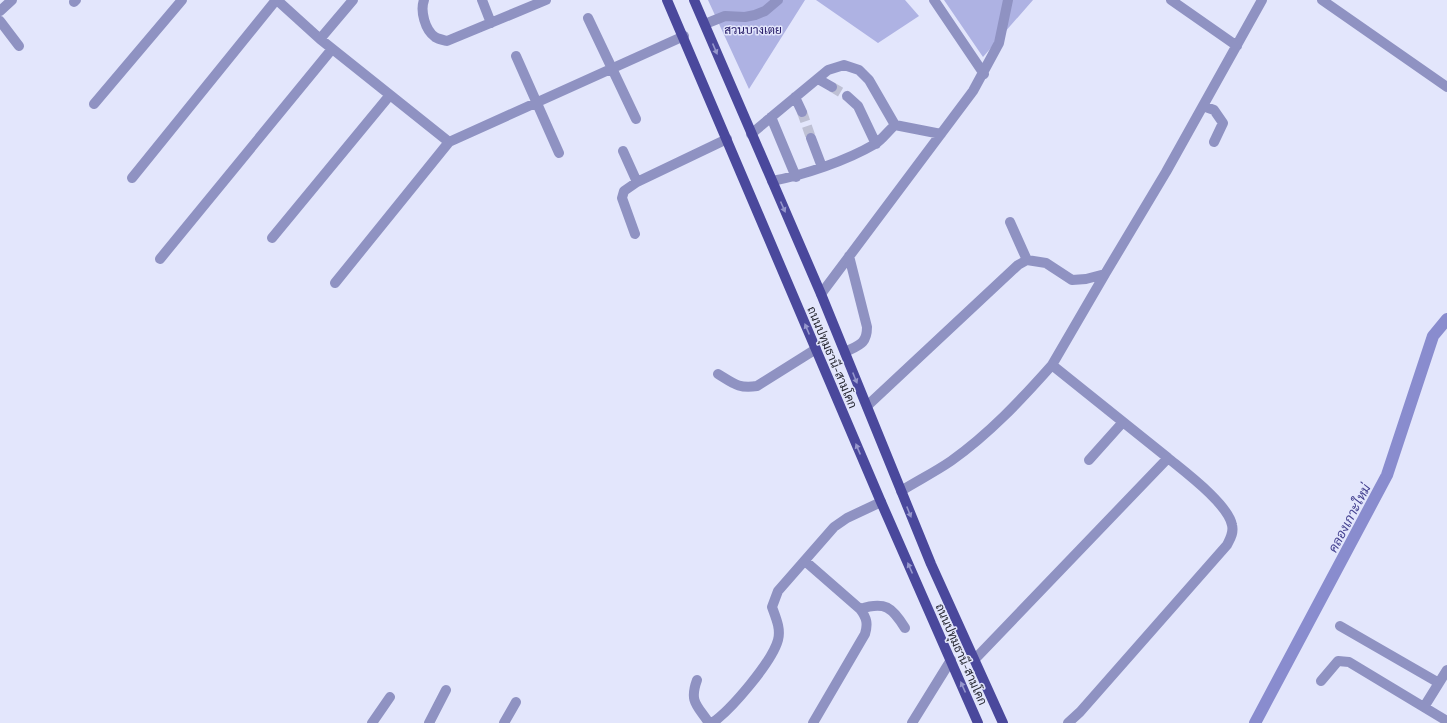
<svg xmlns="http://www.w3.org/2000/svg" width="1447" height="723" font-family="'Exo 2',Sarabun,sans-serif">
	<style>
		.green { fill: #aeb2e3 }
		.lines { fill: none; stroke-linecap: round; stroke-linejoin: round }
		.canal { stroke: #898cce; stroke-width: 12 }
		.minor-tunnel { stroke: #bec0d4; stroke-width: 10; stroke-dasharray: 10 5; stroke-linecap: butt }
		.minor { stroke: #8f92c2; stroke-width: 10 }
		.major { stroke: #4a489c; stroke-width: 10 }
		.oneway { fill: #9697cc }
		.labels { text-anchor: middle; dominant-baseline: central; stroke-width: 3; stroke-linejoin: round; paint-order: stroke }
		.park-label { font-size: 12px; fill: #241a66; stroke: #e3e6fc }
		.street-label { font-size: 12px; fill: #292a34; stroke: #e3e6fc }
		.water-label { font-size: 13px; font-style: italic; fill: #444190; stroke: #e3e6fc }
	</style>
	<rect width="100%" height="100%" fill="#e3e6fc"/>
	<!-- green -->
	<path class="green" d="M708,0H805L749,89Z
		M816,0H905L919,16L878,43Z
		M944,0H1033L983,57Z"/>
	<g class="lines">
		<!-- canal -->
		<path class="canal" d="M1255,723L1387,475L1433,336L1447,319"/>
		<!-- minor-tunnel -->
		<path class="minor-tunnel" d="M832,87L847,96
			M802,112L811,138"/>
		<!-- minor -->
		<path class="minor" d="M277,0L320,39L449,142L684,36
			M424,0C420,11 425,30 435,37C438,39 443,40 447,41L546,0
			M482,0L491,23
			M934,0L984,74
			M1171,0L1237,46
			M1322,0L1447,87
			M74,2L76,0
			M0,11L12,0
			M588,18L636,119
			M0,21L19,46
			M705,24L725,16L745,17L755,15L765,11L778,0
			M320,39L353,0
			M516,56L559,153
			M818,79L832,87
			M847,96L858,106L876,144
			M795,97L802,112
			M94,104L182,0
			M1203,106L1214,110L1223,123L1214,142
			M771,117L796,177
			M895,125L941,134
			M751,134L828,70L844,65L859,70L869,80L895,125C888,131 882,140 875,144C846,161 804,175 772,181
			M811,138L822,167
			M623,151L637,182
			M132,178L276,0
			M1010,222L1027,260
			M635,234L622,198L624,191L637,182L727,139
			M272,238L390,95
			M160,259L332,49
			M335,283L449,142
			M821,294L973,91L999,43L1008,0
			M845,352C859,345 867,344 867,327L849,256
			M718,374C733,383 738,389 757,386L816,349
			M867,406L1018,265L1027,260L1046,263L1072,280L1086,279L1105,274L1166,172L1262,0
			M1089,460L1123,422
			M901,491C917,481 935,472 951,461C989,434 1021,400 1052,365
			M805,561L860,609C867,618 868,624 865,634L813,723
			M860,609C885,601 892,607 905,628
			M1340,626L1439,683
			M975,659L1168,458L1052,365L1105,274
			M697,680C689,702 697,705 709,723
			M1321,681L1338,661L1349,662L1447,721
			M1424,707L1447,670
			M372,723L390,697
			M429,723L446,690
			M504,723L516,702
			M712,723C731,710 772,662 778,640C781,629 776,618 772,607L778,591L834,527L847,518L881,502
			M912,723L951,660
			M1068,723L1080,712L1227,545C1230,539 1234,533 1232,525C1228,504 1185,472 1168,458"/>
		<!-- major -->
		<path class="major" d="M667,0L881,502L978,723
			M694,0L821,294L931,564L1003,723"/>
	</g>
	<!-- one-way arrows -->
	<defs><path id="oneway-solid" d="M-6-.8H1V-3.2L6.5 0L1 3.2V.8H-6Z"/></defs>
	<g class="oneway">
		<use href="#oneway-solid" transform="translate(715 49) rotate(67)"/>
		<use href="#oneway-solid" transform="translate(783 207) rotate(66)"/>
		<use href="#oneway-solid" transform="translate(807 329) rotate(-113)"/>
		<use href="#oneway-solid" transform="translate(855 378) rotate(68)"/>
		<use href="#oneway-solid" transform="translate(858 449) rotate(-113)"/>
		<use href="#oneway-solid" transform="translate(909 512) rotate(68)"/>
		<use href="#oneway-solid" transform="translate(910 568) rotate(-114)"/>
		<use href="#oneway-solid" transform="translate(963 687) rotate(-114)"/>
	</g>
	<g class="labels">
		<!-- park labels -->
		<g class="park-label">
			<text x="753" y="29">สวนบางเตย</text>
		</g>
		<!-- street labels -->
		<g class="street-label">
			<text transform="translate(833 357) rotate(67)">ถนนปทุมธานี-สามโคก</text>
			<text transform="translate(962 654) rotate(66)">ถนนปทุมธานี-สามโคก</text>
		</g>
		<!-- water labels -->
		<g class="water-label">
			<text transform="translate(1349 518) rotate(-62)">คลองเกาะใหม่</text>
		</g>
	</g>
</svg>
